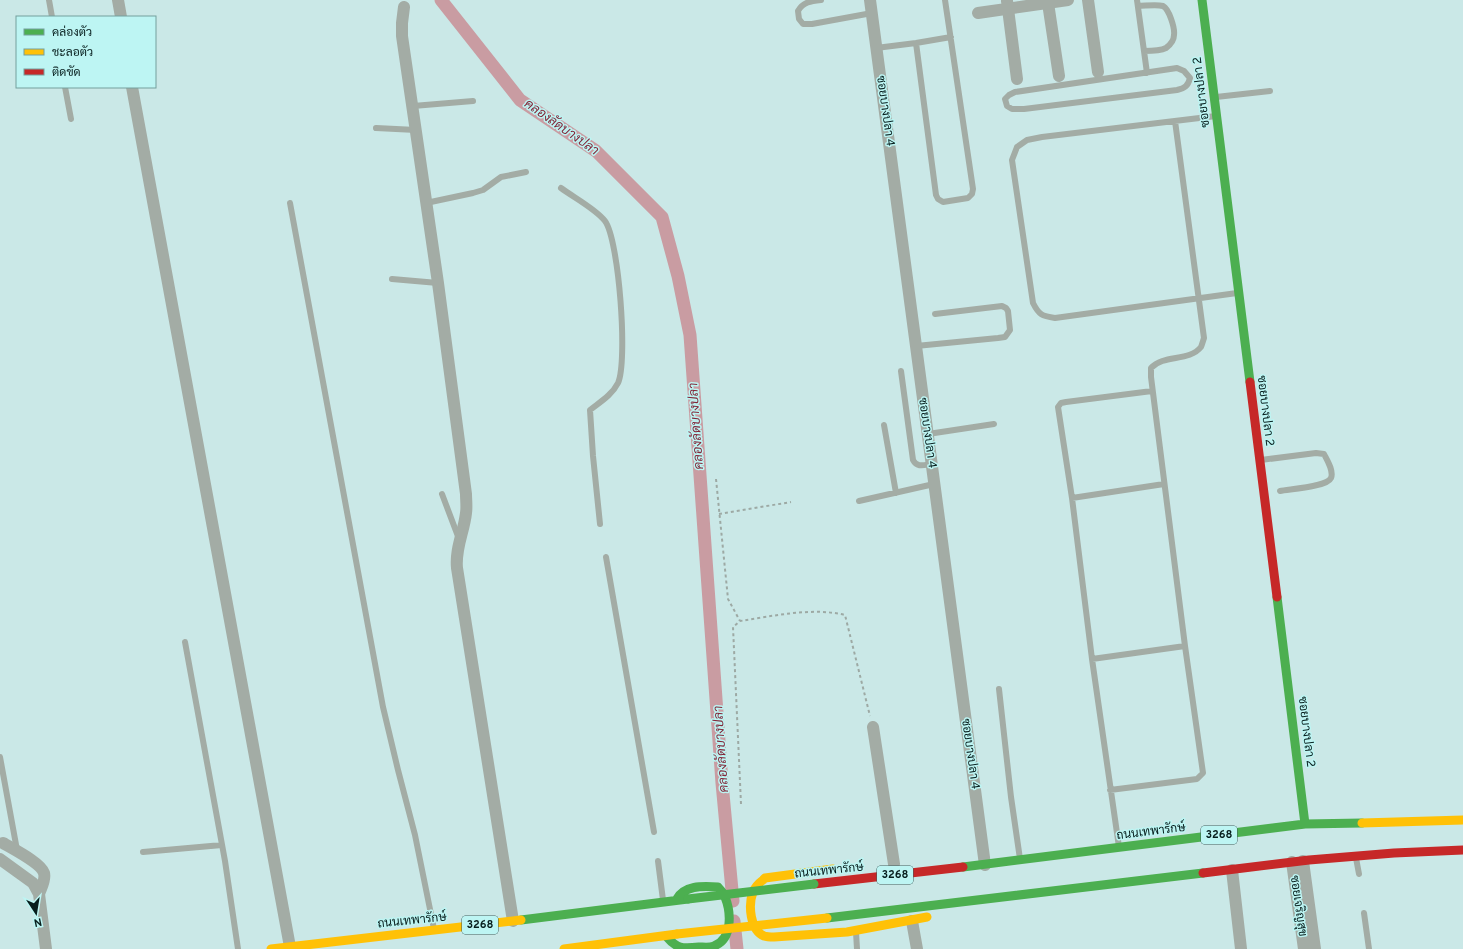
<svg xmlns="http://www.w3.org/2000/svg" width="1463" height="949" font-family="Overpass,Sarabun,sans-serif">
	<style>
		.lines { fill: none; stroke-linecap: round; stroke-linejoin: round }
		.canal { stroke: #c99ca2; stroke-width: 13 }
		.path { stroke: #9da9a4; stroke-width: 2; stroke-dasharray: 3 3; stroke-linecap: butt }
		.lane { stroke: #a3aca5; stroke-width: 6 }
		.street { stroke: #a3aca5; stroke-width: 12 }
		.fast { stroke: #4caf50; stroke-width: 9 }
		.slow { stroke: #ffc107; stroke-width: 9 }
		.jam { stroke: #c62828; stroke-width: 9 }
		.fast-bridge { stroke: #4caf50; stroke-width: 9 }
		.slow-bridge { stroke: #ffc107; stroke-width: 9 }
		.labels { text-anchor: middle; dominant-baseline: central; stroke-width: 3; stroke-linejoin: round; paint-order: stroke }
		.shield { fill: #bdf5f3; stroke: #3e5e5d; stroke-width: 1 }
		.shield-label { font-size: 11px; font-weight: bold; fill: #071e1d }
		.street-label { font-size: 12px; fill: #071e1d; stroke: #bdf5f3 }
		.water-label { font-size: 13px; font-style: italic; fill: #832638; stroke: #bdf5f3 }
	</style>
	<rect width="100%" height="100%" fill="#cae8e7"/>
	<g class="lines">
		<!-- canal -->
		<path class="canal" d="M441,0L520,100L596,151L662,217L678,276L690,335L722,783L733,901
			M734,921L737,949"/>
		<!-- path -->
		<path class="path" d="M716,479L728,599L740,621
			M719,514L791,502
			M741,804L733,627L740,621C773,616 813,607 845,615L870,716"/>
		<!-- lane -->
		<path class="lane" d="M49,0L52,17
			M821,0C811,1 803,2 798,11L799,19L803,24H812L872,13
			M1137,0L1147,73
			M1138,6C1145,6 1156,4 1163,6C1169,9 1175,28 1174,35C1174,40 1170,45 1166,48C1160,51 1151,51 1144,51
			M916,43L936,195L938,199L943,202L968,198L972,194L973,189L945,0
			M876,48L916,43L951,37
			M1177,68L1184,71L1190,78C1188,86 1185,88 1177,90L1024,109H1012L1007,106L1005,99L1009,95L1015,92Z
			M65,87L71,119
			M1216,97L1270,91
			M413,106L473,101
			M1216,116L1042,137L1027,140L1017,147L1012,160L1033,303C1039,315 1042,316 1055,318L1237,293
			M376,128L416,130
			M561,188C573,197 596,209 605,221C619,240 628,361 618,383C612,395 600,402 590,410L593,456L600,524
			M290,203L383,707L398,770L415,835L434,929
			M426,203L473,193L483,190L501,177L526,172
			M392,279L438,283
			M916,346L998,338L1005,337L1010,330L1008,311L1006,308L1002,306L935,314
			M901,371L913,460C917,468 924,465 932,464
			M884,425L896,493
			M928,434L994,424
			M1261,460L1316,453L1324,454C1327,460 1334,471 1331,478C1327,487 1290,489 1280,491
			M442,494L459,539
			M1072,498L1164,484
			M859,501L934,484
			M606,557L654,832
			M185,642L225,861L238,949
			M1092,659L1072,498L1058,407L1061,403L1066,402L1152,391
			M999,689L1011,797L1020,859
			M0,757L17,850
			M1110,790L1197,779L1203,773L1185,646
			M1119,847L1092,659L1185,646L1151,377V368C1164,354 1189,362 1201,347C1202,345 1203,341 1204,338L1175,121
			M143,852L222,845
			M1356,858L1359,874
			M658,861L663,900
			M1364,913L1369,949
			M856,932L857,949"/>
		<!-- street -->
		<path class="street" d="M118,0L121,17
			M870,0L985,865
			M1088,0L1098,72
			M1007,1L1017,79
			M1048,3L1059,76
			M404,7L402,23V36L438,283L466,494C466,500 467,507 466,513C464,532 455,548 457,568L513,921
			M978,13L1068,0
			M132,87L290,947
			M873,727L894,864
			M3,843C13,849 41,863 44,873C46,880 41,888 39,894
			M0,859L33,883L39,894L46,949
			M1303,861L1315,949
			M1292,862L1304,949
			M1232,870L1241,949
			M912,921L917,949"/>
		<!-- fast -->
		<path class="fast" d="M1202,0L1250,382
			M1277,597L1305,824
			M963,867L1305,824L1362,823
			M827,918L1203,873
			M521,920L688,899
			M666,936C677,949 682,949 699,947C703,947 710,948 714,946C733,939 731,912 725,897C724,893 720,890 718,887C702,886 684,885 676,900"/>
		<!-- slow -->
		<path class="slow" d="M1362,823L1463,820
			M833,869L765,878L763,880C759,883 755,887 753,892C748,905 750,930 764,936C767,937 771,937 774,937L847,932L927,917
			M271,949L521,920
			M564,949L677,934"/>
		<!-- jam -->
		<path class="jam" d="M1250,382L1277,597
			M1203,873L1309,860L1394,853L1463,850
			M814,884L963,867"/>
		<!-- fast-bridge -->
		<path class="fast-bridge" d="M688,899L814,884"/>
		<!-- slow-bridge -->
		<path class="slow-bridge" d="M677,934L827,918"/>
	</g>
	<g class="labels">
		<!-- shield labels -->
		<g class="shield">
			<rect x="1201" y="826" width="36" height="18" rx="3"/>
			<rect x="877" y="866" width="36" height="18" rx="3"/>
			<rect x="462" y="916" width="36" height="18" rx="3"/>
		</g>
		<g class="shield-label">
			<text x="1219" y="835">3268</text>
			<text x="895" y="875">3268</text>
			<text x="480" y="925">3268</text>
		</g>
		<!-- street labels -->
		<g class="street-label">
			<text transform="translate(1202 92) rotate(-97)">ซอยบางปลา 2</text>
			<text transform="translate(885 111) rotate(82)">ซอยบางปลา 4</text>
			<text transform="translate(1265 411) rotate(83)">ซอยบางปลา 2</text>
			<text transform="translate(927 433) rotate(82)">ซอยบางปลา 4</text>
			<text transform="translate(1306 732) rotate(83)">ซอยบางปลา 2</text>
			<text transform="translate(970 754) rotate(82)">ซอยบางปลา 4</text>
			<text transform="translate(1151 832) rotate(-7)">ถนนเทพารักษ์</text>
			<text transform="translate(829 871) rotate(-6)">ถนนเทพารักษ์</text>
			<text transform="translate(1298 906) rotate(82)">ซอยเจริญสุข</text>
			<text transform="translate(412 921) rotate(-6)">ถนนเทพารักษ์</text>
		</g>
		<!-- water labels -->
		<g class="water-label">
			<text transform="translate(561 128) rotate(35)">คลองลัดบางปลา</text>
			<text transform="translate(697 426) rotate(-94)">คลองลัดบางปลา</text>
			<text transform="translate(722 749) rotate(-94)">คลองลัดบางปลา</text>
		</g>
	</g>
	<!-- legend -->
	<rect x="16" y="16" width="140" height="72" fill="#bdf5f3" stroke="#749f9d"/>
	<rect x="24" y="29" width="20" height="6" fill="#4caf50" stroke="#749f9d"/>
	<text x="52" y="36" font-size="12" fill="#071e1d">คล่องตัว</text>
	<rect x="24" y="49" width="20" height="6" fill="#ffc107" stroke="#749f9d"/>
	<text x="52" y="56" font-size="12" fill="#071e1d">ชะลอตัว</text>
	<rect x="24" y="69" width="20" height="6" fill="#c62828" stroke="#749f9d"/>
	<text x="52" y="76" font-size="12" fill="#071e1d">ติดขัด</text>
	<!-- north arrow -->
	<g transform="translate(36 913) rotate(168)" stroke="#bdf5f3" stroke-width="3" paint-order="stroke">
	<path d="M0-3L7 15L0 10L-7 15Z" fill="#071e1d"/>
	<text y="-6" font-size="11" font-weight="bold" text-anchor="middle" fill="#071e1d">N</text>
	</g>
</svg>
